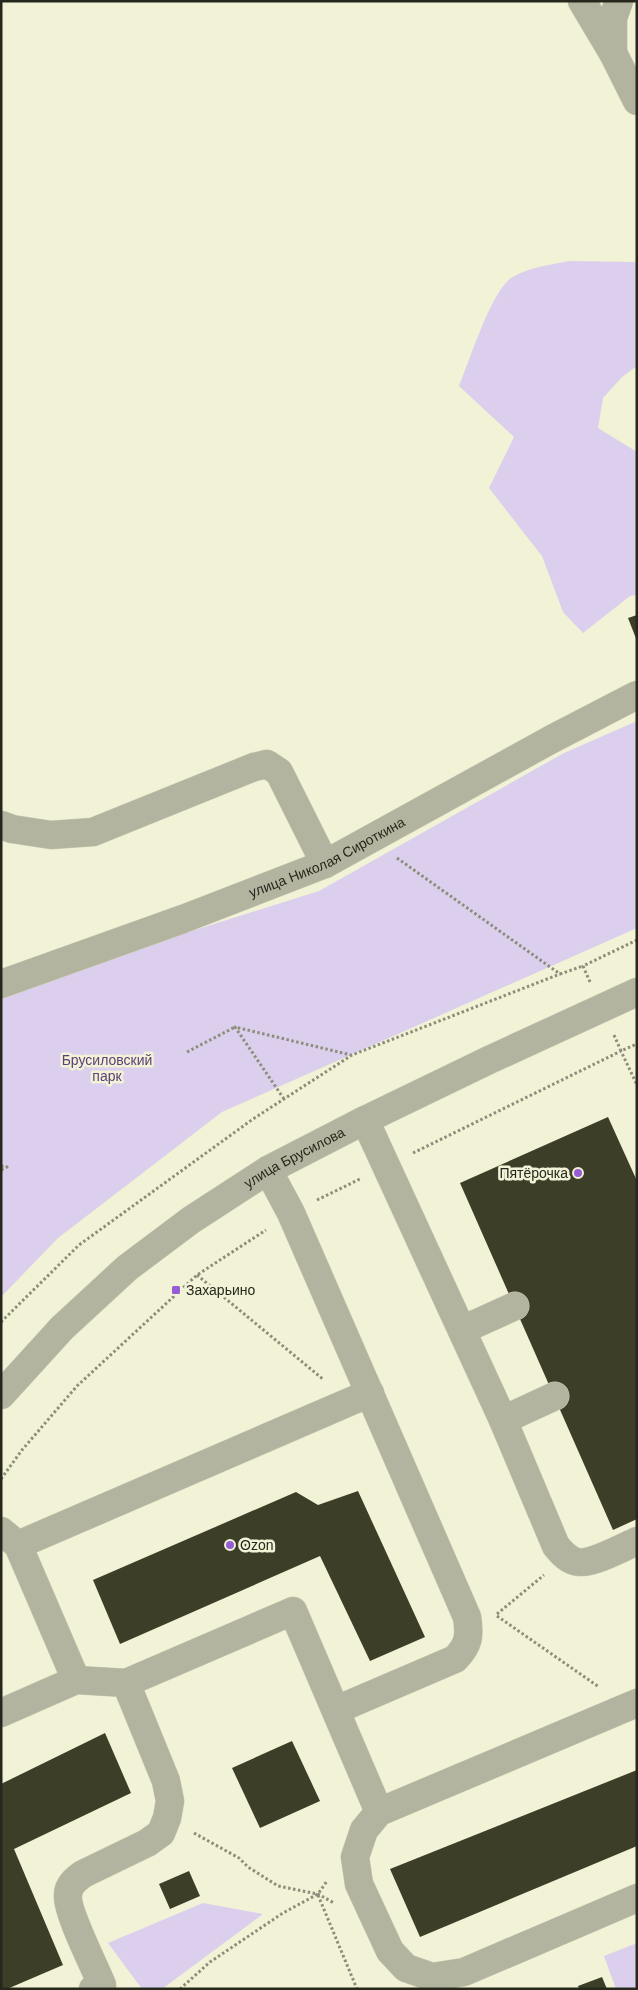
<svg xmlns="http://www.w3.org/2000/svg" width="638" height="1990" font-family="Helvetica,sans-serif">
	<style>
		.green { fill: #dbcfed }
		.building { fill: #3d3e27 }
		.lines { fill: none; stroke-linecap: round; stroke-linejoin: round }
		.minor-casing { stroke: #cdceb5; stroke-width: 29 }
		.path { stroke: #8c8d7a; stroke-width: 3; stroke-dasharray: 2.5 2.5; stroke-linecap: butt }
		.minor { stroke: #b3b49f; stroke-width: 28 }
		.poi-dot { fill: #975dd4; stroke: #f1f2d6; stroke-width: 2 }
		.labels { text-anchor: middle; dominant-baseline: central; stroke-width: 5; stroke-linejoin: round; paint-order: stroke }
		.street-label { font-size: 14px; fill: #27281d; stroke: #f1f2d6 }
		.park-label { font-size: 14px; fill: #5c417b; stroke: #f1f2d6 }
		.poi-label { font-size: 14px; fill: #27281d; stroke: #f1f2d6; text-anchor: start }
	</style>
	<rect width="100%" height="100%" fill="#f1f2d6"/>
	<!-- green -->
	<path class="green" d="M569,261L635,262L637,264V366L622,377L603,398L598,428L637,452V595L630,596L583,633L563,612L542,556L489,488L514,437L459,386C469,362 492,288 513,277C530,267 550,265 569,261Z
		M637,721V928L222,1112L58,1238L1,1297V991L319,891L564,753Z
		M203,1903L263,1914L162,1989H142L108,1943Z
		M637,1943V1989H616L604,1956Z"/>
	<!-- building -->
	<path class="building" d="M637,615V641L628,618Z
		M608,1117L637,1181V1519L613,1530L460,1183Z
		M358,1491L425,1637L370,1661L320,1556L120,1644L93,1580L296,1492L318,1505Z
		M105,1733L131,1793L14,1849L63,1965L7,1989H1V1784Z
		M292,1741L320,1801L260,1828L232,1768Z
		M637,1770V1846L420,1937L390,1869Z
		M189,1871L200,1896L170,1909L159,1884Z
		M602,1977L607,1989H579L578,1986Z"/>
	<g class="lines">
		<defs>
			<g id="minor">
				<path d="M582,1L613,53L637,101"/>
				<path d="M613,53V18L619,1"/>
				<path d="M1,825L12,829L51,835L93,832L254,767L267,764L279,772L325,864"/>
				<path id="s1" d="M1,984L183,919L325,864L552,739L637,695"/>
				<path d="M365,1120L503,1420L556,1546C561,1552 566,1558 574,1561C588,1567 623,1547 637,1541"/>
				<path d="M268,1170L291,1213L467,1617C470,1636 469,1645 455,1659L336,1710"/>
				<path d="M462,1330L515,1306"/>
				<path id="s2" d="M1,1395L62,1328L127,1268L191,1220L268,1170L365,1120L489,1060L637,992"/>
				<path d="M503,1420L555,1396"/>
				<path d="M1,1531L18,1545L76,1680"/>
				<path d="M18,1545L370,1393"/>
				<path d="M637,1703L379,1812L364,1830L355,1857L359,1884L390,1951L406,1968L432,1977L464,1972L637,1898"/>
				<path d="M1,1713L76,1680L126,1683L293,1611L379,1812"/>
				<path d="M93,1989L102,1985C95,1967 66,1911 68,1895C68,1885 76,1879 83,1874L147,1843L161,1833L167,1818L170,1801L166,1781L126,1683"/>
			</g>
		</defs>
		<!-- minor casing -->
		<use href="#minor" class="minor-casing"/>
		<!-- path -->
		<path class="path" d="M397,858L560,974L583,966
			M590,982L583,966L637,940
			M614,1035L621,1051L637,1044
			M187,1052L235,1027
			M284,1099L235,1027L351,1055
			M413,1153L621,1051L637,1085
			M1,1166L7,1167L1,1170
			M317,1200L360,1179
			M197,1275L324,1380
			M1,1322L79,1245L253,1119L352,1055L560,974
			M1,1479L22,1450L77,1386L197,1275L266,1230
			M497,1614L544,1575
			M497,1616L599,1687
			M194,1833L239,1858L248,1867L278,1886L318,1894L334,1903
			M318,1895L357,1989
			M180,1989L210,1962L283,1913L318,1894L327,1881"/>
		<!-- minor -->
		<use href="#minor" class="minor"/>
	</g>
	<!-- markers -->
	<g class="poi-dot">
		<circle cx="578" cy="1173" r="5"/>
		<rect x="171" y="1285" width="10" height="10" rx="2.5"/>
		<circle cx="230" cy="1545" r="5"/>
	</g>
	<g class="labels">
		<!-- street labels -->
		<g class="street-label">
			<text stroke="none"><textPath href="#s1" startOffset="350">улица Николая Сироткина</textPath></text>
			<text stroke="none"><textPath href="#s2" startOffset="380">улица Брусилова</textPath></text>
		</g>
		<!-- park labels -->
		<g class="park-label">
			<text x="107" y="1060">Брусиловский<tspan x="107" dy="16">парк</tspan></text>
		</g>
		<!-- poi labels -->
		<g class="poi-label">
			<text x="568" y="1173" text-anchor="end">Пятёрочка</text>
			<text x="186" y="1290">Захарьино</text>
			<text x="240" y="1545">Ozon</text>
		</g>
	</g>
	<!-- border -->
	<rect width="638" height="1990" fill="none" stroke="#27281d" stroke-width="5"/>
</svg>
